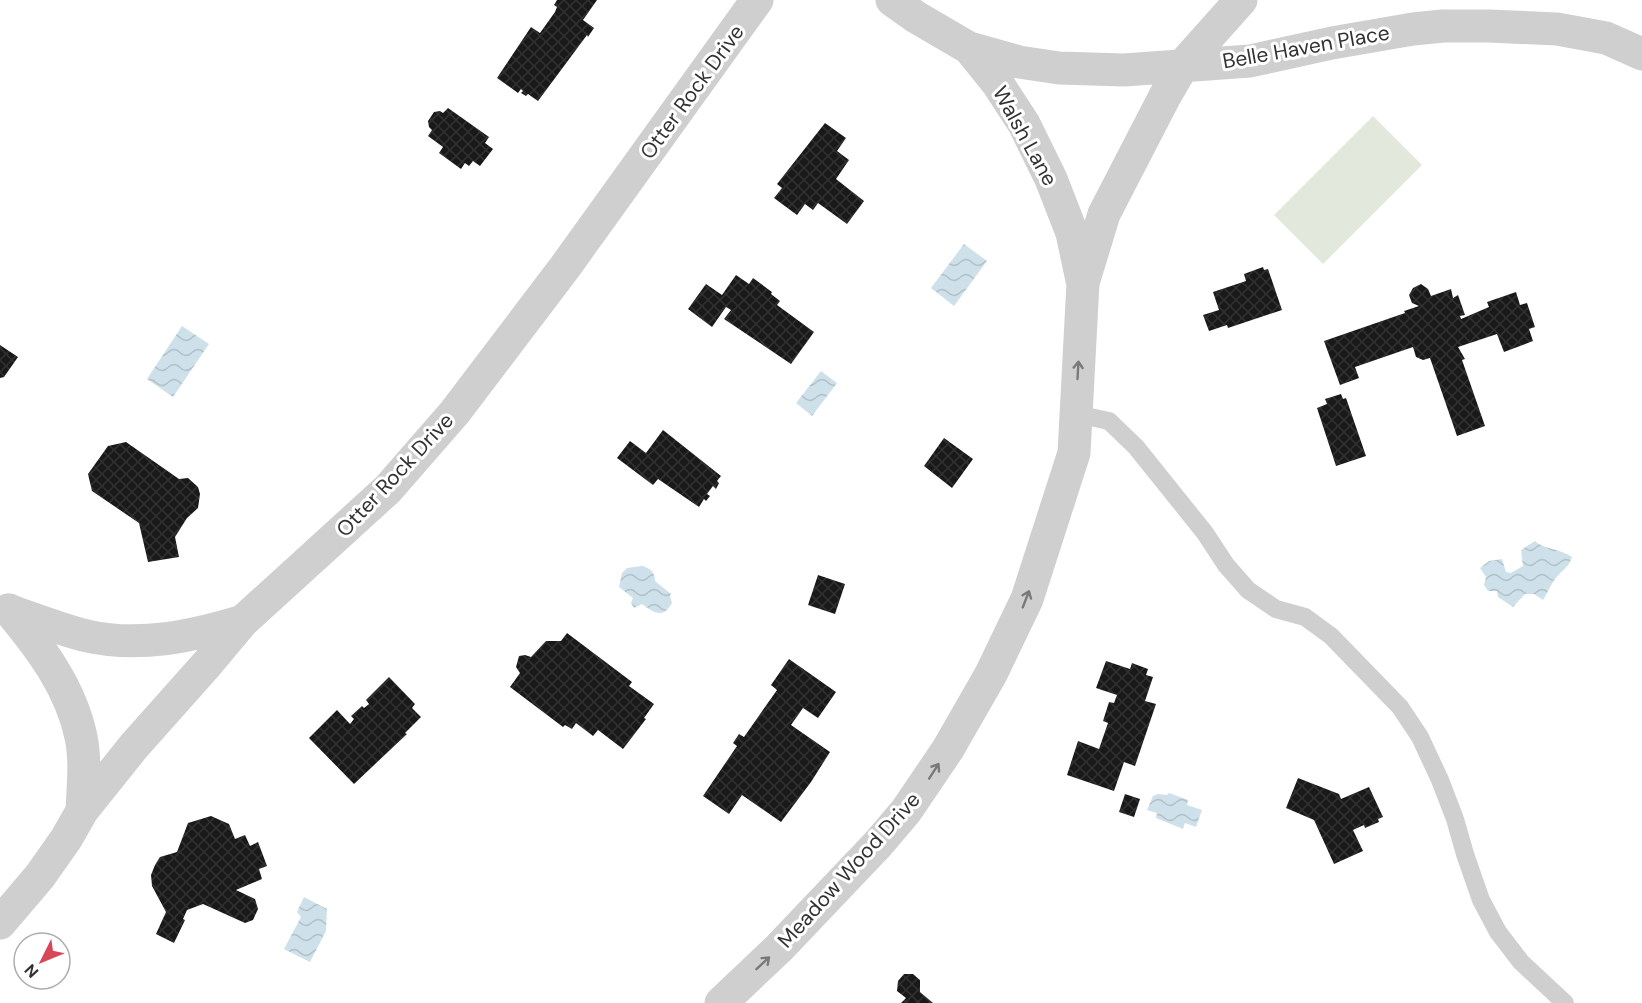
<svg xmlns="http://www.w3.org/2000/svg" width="1642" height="1003" font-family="'DM Sans',sans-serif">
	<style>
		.grass { fill: #e3e8dc }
		.water { fill: url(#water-waves) }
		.building { fill: url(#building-cross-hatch) }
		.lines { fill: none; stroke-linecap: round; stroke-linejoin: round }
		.service { stroke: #cfcfcf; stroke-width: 18 }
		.minor { stroke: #cfcfcf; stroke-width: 33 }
		.oneway { stroke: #797979 }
		.labels { text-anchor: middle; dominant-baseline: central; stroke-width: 6; stroke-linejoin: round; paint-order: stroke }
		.street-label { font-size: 21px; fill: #323232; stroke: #fff }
	</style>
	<defs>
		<pattern id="water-waves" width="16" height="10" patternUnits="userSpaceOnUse" patternTransform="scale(1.5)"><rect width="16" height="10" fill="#cee0e9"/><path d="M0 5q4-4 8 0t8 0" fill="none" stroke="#b1c1c8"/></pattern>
		<pattern id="building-cross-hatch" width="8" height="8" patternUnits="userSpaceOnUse" patternTransform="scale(1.5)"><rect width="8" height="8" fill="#191919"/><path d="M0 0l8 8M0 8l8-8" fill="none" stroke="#323232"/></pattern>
	</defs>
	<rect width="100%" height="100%" fill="#fff"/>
	<!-- grass -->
	<path class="grass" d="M1373,116L1422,165L1323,264L1274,215Z"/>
	<!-- water -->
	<path class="water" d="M964,244L987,261L954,306L931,288Z
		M182,326L209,344L173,397L147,379Z
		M821,371L837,383L812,416L796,403Z
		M1535,541C1543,549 1561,549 1572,557C1569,568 1559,572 1553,582C1549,588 1547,594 1543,600L1534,594H1525L1513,607L1498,597L1497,591H1488L1484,585L1486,577L1480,568L1489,561L1502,559L1506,572L1511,573L1523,566L1521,550Z
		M642,566C650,568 655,572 655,581L671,594L670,596L672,603C663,619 654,613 642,604L634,608L631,603L633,598L619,587L622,573L627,568Z
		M1169,793L1188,800L1187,805L1202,810L1196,827L1185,823L1183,829L1156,818L1157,813L1147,810L1153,796L1158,794L1167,795Z
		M304,897L327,909L326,931L310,962L284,949L301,917L297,912Z"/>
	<!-- building -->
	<path class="building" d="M557,0H597L583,20L594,28L588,37L587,35L538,101L528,94L526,96L521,93L523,91L521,89L518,93L497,78L531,27L540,33L555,12L557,7L554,5Z
		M448,108L489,137L485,143L493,149L480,166L473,161L469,166L465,163L461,169L439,153L443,147L428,136L432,130L429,127L428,121L434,112L440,111L443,113Z
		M825,123L846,138L837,151L849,160L836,179L864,201L847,224L818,203L813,210L805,204L797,215L774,198L782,188L777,184Z
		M1263,267L1264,270L1268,269L1282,310L1228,328L1227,325L1209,331L1203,315L1219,310L1213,292L1246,281L1244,274Z
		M736,275L749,284L753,278L772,292L771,294L780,301L777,305L814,332L791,364L724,319L731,310L726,307L712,327L688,309L706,284L722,295Z
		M1421,284L1428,289L1431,296L1451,289L1453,298L1458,295L1465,315L1460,316L1461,319L1489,307L1487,302L1516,292L1520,305L1527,303L1535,327L1529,329L1533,341L1504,352L1497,334L1458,347L1465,359L1462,360L1485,426L1457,436L1430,358L1423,360L1416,357L1413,347L1355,367L1359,378L1340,385L1324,341L1405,313L1404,311L1419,306L1412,303L1409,295L1413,288Z
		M0,345L18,357L4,377L0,378Z
		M1341,394L1343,399L1346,398L1366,456L1336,466L1317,408L1327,404L1325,399Z
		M663,430L721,476L717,481L719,483L716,489L713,486L707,494L710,496L706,501L704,499L699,507L658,479L653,485L617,458L630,441L646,453Z
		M944,438L973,459L952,488L924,466Z
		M126,442L179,479L188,478L198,487L200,494L198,508L187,518L175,537L179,557L148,562L139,523L92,491L88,474L108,446Z
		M818,575L845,584L835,614L808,605Z
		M567,633L632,682L629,686L654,704L644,718L646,719L623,749L598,730L593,736L576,723L572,729L565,725L563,727L510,687L520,673L516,667L519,656L525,655L531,657L546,641H561Z
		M789,659L836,692L818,718L803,708L791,725L830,752L811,782L781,822L742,795L729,814L703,796L737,746L733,743L739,734L744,737L777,690L771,685Z
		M1106,661L1130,669L1132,663L1148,669L1146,675L1153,677L1145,701L1156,704L1135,766L1124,762L1114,791L1067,775L1078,741L1099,749L1108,723L1103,721L1109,702L1114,703L1117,695L1096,688Z
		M389,677L415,704L412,708L421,717L405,733L407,734L354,784L309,738L337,710L350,724L354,719L351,716L362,706L364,708L369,704L366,700Z
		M1298,778L1339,794L1341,799L1369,787L1383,817L1378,819L1379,822L1365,828L1364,825L1353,830L1363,851L1334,864L1314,820L1286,808Z
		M1125,794L1140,799L1134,817L1119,812Z
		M211,816L229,824L235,839L245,835L250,846L258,842L267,866L259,869L262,879L236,890L255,899L258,909L253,920L245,923L203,904L187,910L183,919L185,920L174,943L156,934L166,912L152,886L151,875L155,865L160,857L177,852L188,823Z
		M904,974H913L920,980V992L933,1003H901L906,998L897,991L898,981Z"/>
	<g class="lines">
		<!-- service -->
		<path class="service" d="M1076,414L1109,421L1136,447L1205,533L1226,565L1248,590L1276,609L1305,617L1331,636L1400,707L1420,737L1440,780L1455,819L1465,854L1481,900L1498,932L1521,962L1565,1003"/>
		<!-- minor -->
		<path class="minor" d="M892,0L916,17L969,48L998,84L1024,124L1051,179L1072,233L1082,280
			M969,48L1019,62L1059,68L1124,70L1250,61L1332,43L1413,29L1443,26H1489L1557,29L1606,38L1642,54
			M8,610C34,619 61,630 87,636C140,648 193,636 243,621
			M9,610C40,647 71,688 81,737C86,761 83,786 82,811
			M0,923L40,876L66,839L82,811L134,746L207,664L243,621L388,489L455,412L565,267L757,0
			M721,1003L779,948L878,844L906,811L948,749L991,674L1027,599L1074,453L1083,283L1104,214L1165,96L1183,65L1241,0"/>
	</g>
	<!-- one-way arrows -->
	<defs><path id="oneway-shaft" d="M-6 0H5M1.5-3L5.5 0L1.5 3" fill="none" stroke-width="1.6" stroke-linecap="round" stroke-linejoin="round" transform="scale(1.5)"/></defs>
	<g class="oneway">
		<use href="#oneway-shaft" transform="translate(1078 370) rotate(-87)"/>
		<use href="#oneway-shaft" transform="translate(1026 599) rotate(-69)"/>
		<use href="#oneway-shaft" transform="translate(934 771) rotate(-57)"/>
		<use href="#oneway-shaft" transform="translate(763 963) rotate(-43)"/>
	</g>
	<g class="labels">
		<!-- street labels -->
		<g class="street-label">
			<text transform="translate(1306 47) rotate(-10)">Belle Haven Place</text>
			<text transform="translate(692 92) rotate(-54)">Otter Rock Drive</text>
			<text transform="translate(1025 136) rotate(61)">Walsh Lane</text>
			<text transform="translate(395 475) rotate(-47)">Otter Rock Drive</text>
			<text transform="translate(849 870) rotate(-48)">Meadow Wood Drive</text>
		</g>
	</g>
	<!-- north arrow -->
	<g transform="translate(42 961) rotate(227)"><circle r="28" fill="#ffffff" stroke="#adadad" stroke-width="1.5"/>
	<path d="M0-4.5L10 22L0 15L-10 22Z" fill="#d74758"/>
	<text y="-9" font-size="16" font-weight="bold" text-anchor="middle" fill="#323232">N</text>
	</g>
</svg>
